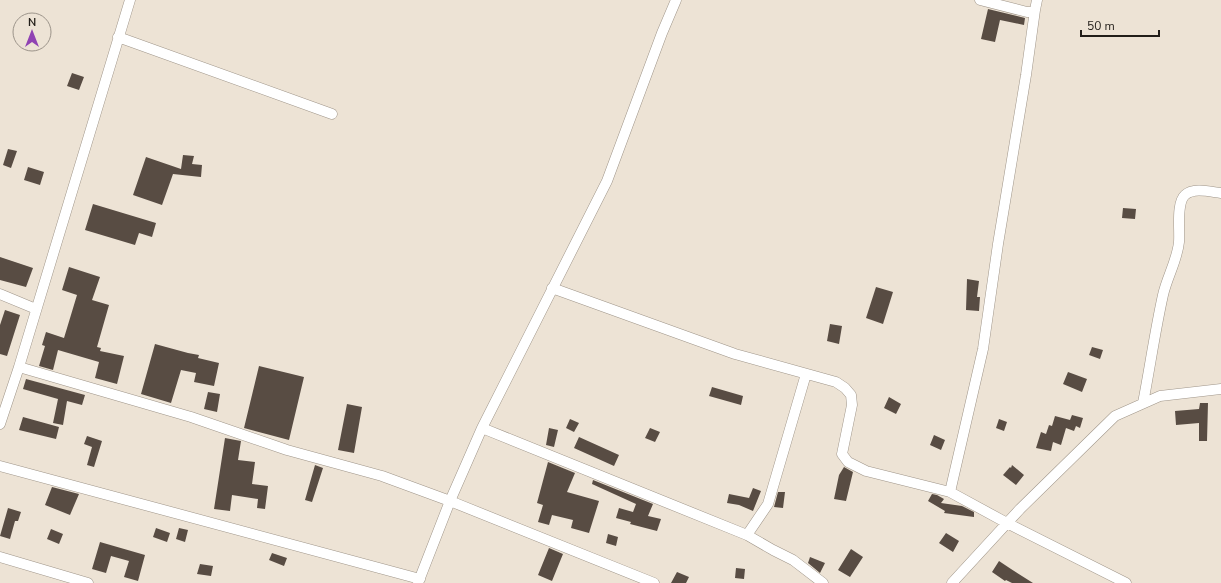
<svg xmlns="http://www.w3.org/2000/svg" width="1221" height="583" font-family="'Nunito Sans',sans-serif">
	<style>
		.building { fill: #584c43 }
		.lines { fill: none; stroke-linecap: round; stroke-linejoin: round }
		.minor-casing { stroke: #9f9589; stroke-width: 11 }
		.minor { stroke: #fff; stroke-width: 10 }
	</style>
	<rect width="100%" height="100%" fill="#ede3d5"/>
	<!-- building -->
	<path class="building" d="M988,9L1025,18L1024,25L1000,20L995,42L981,39Z
		M72,73L84,77L79,90L67,86Z
		M8,149L17,151L11,168L3,165Z
		M183,155L194,156L192,164L202,165L201,177L173,174L162,205L133,195L146,157L181,169Z
		M28,167L44,172L40,185L24,180Z
		M93,204L156,223L152,237L139,233L135,245L85,230Z
		M1123,208L1136,209L1135,219L1122,218Z
		M0,257L33,268L26,287L0,280Z
		M69,267L100,277L92,300L109,305L97,347L101,348L100,351L124,356L117,384L95,378L99,362L58,350L53,370L39,366L45,346L42,345L46,332L64,338L77,295L62,290Z
		M967,279L979,281L977,297H980L979,311L966,310Z
		M876,287L893,292L883,324L866,318Z
		M5,310L20,315L7,356L0,354V325Z
		M830,324L842,326L839,344L827,341Z
		M155,344L188,353L199,355L198,358L219,363L214,386L194,382L196,373L181,370L171,403L141,394Z
		M1092,347L1103,350L1100,359L1089,355Z
		M259,366L304,377L289,440L244,428Z
		M1068,372L1087,379L1082,392L1063,384Z
		M26,379L85,395L82,405L67,401L63,425L53,423L58,399L23,389Z
		M712,387L743,396L741,405L709,396Z
		M208,392L220,394L217,412L204,409Z
		M889,397L901,404L896,414L884,408Z
		M1200,403H1208L1207,441H1199V423L1176,425L1175,411L1199,409Z
		M347,404L362,407L354,453L338,450Z
		M1072,415L1083,418L1080,428L1076,426L1074,431L1066,428L1061,445L1053,442L1051,451L1036,448L1041,432L1046,434L1049,425L1052,426L1055,416L1070,420Z
		M23,417L59,427L56,439L19,430Z
		M570,419L579,423L574,432L566,428Z
		M999,419L1007,422L1004,431L996,428Z
		M549,428L558,430L554,447L546,445Z
		M650,428L660,432L655,442L645,438Z
		M934,435L945,440L941,450L930,445Z
		M87,436L102,441L94,467L87,465L92,447L84,444Z
		M579,437L619,455L614,466L574,448Z
		M225,438L241,441L238,460L255,462L252,484L268,486L265,509L257,508L258,499L232,495L230,511L214,509Z
		M548,462L575,473L567,492L599,501L589,533L571,528L573,520L552,515L549,525L538,522L543,505L537,503Z
		M315,465L323,468L312,502L305,500Z
		M1012,465L1024,475L1016,485L1003,475L1010,467L1011,468Z
		M844,467L853,472L846,501L834,499L839,475Z
		M593,480L653,504L648,516L661,519L657,531L630,524L631,522L616,518L619,508L633,512L636,504L592,484Z
		M52,487L79,494L70,515L45,505Z
		M753,488L761,491L753,511L739,505L727,503L729,494L749,498Z
		M778,492H785L783,508L774,507Z
		M932,494L937,495L944,499L941,503L962,506L974,512V517L944,513L945,511L928,501Z
		M8,508L21,512L18,521H15L10,539L0,536Z
		M156,528L170,533L167,542L153,537Z
		M179,528L188,530L185,542L176,539Z
		M51,529L63,534L59,544L47,539Z
		M946,533L959,541L953,552L939,543Z
		M608,534L618,537L616,546L606,543Z
		M100,542L145,555L138,581L124,577L129,561L111,556L106,573L92,569Z
		M549,548L563,554L552,581L538,575Z
		M851,549L863,557L850,577L838,570Z
		M272,553L287,558L284,566L269,560Z
		M810,557L825,563L820,573L808,563Z
		M999,561L1011,569L1033,583H1012L1006,580L1005,581L992,572Z
		M200,564L213,566L211,576L197,574Z
		M736,568L745,569L744,579L735,578Z
		M677,572L689,577L686,583H671Z"/>
	<g class="lines">
		<defs>
			<path id="minor" d="M980,0L1027,12H1032L1035,10L1037,0
				M118,37L332,114
				M552,288L735,354L836,382L845,388L851,395L852,405L842,454L848,462L866,471L950,492L1007,523L1126,583
				M0,294L36,309
				M19,367L191,417L287,450L382,476L450,501L654,583
				M1143,403C1150,367 1155,331 1163,295C1167,277 1177,261 1179,242C1180,230 1176,203 1185,195C1194,187 1211,192 1221,193
				M0,424L19,367L130,0
				M482,428L747,535L773,550L793,560L823,583
				M0,466L420,579
				M950,492L983,349L998,244L1026,75L1035,10
				M747,535L768,504L806,374
				M0,557L88,583
				M418,583L450,501L482,428L607,181L662,33L676,0
				M952,583L1020,509L1115,416L1160,396L1221,389"/>
		</defs>
		<!-- minor casing -->
		<use href="#minor" class="minor-casing"/>
		<!-- minor -->
		<use href="#minor" class="minor"/>
	</g>
	<!-- north arrow -->
	<g transform="translate(32 32)"><circle r="19" fill="#ede3d5" stroke="#9c948a"/>
	<path d="M0-3L7 15L0 10L-7 15Z" fill="#9043b3"/>
	<text y="-6" font-size="11" font-weight="bold" text-anchor="middle" fill="#221e19">N</text>
	</g>
	<!-- scale -->
	<path d="M1081 30v6h78v-6" fill="none" stroke="#221e19" stroke-width="2"/>
	<text x="1087" y="30" font-size="12" fill="#221e19" stroke="#ede3d5" stroke-width="3" paint-order="stroke">50 m</text>
</svg>
